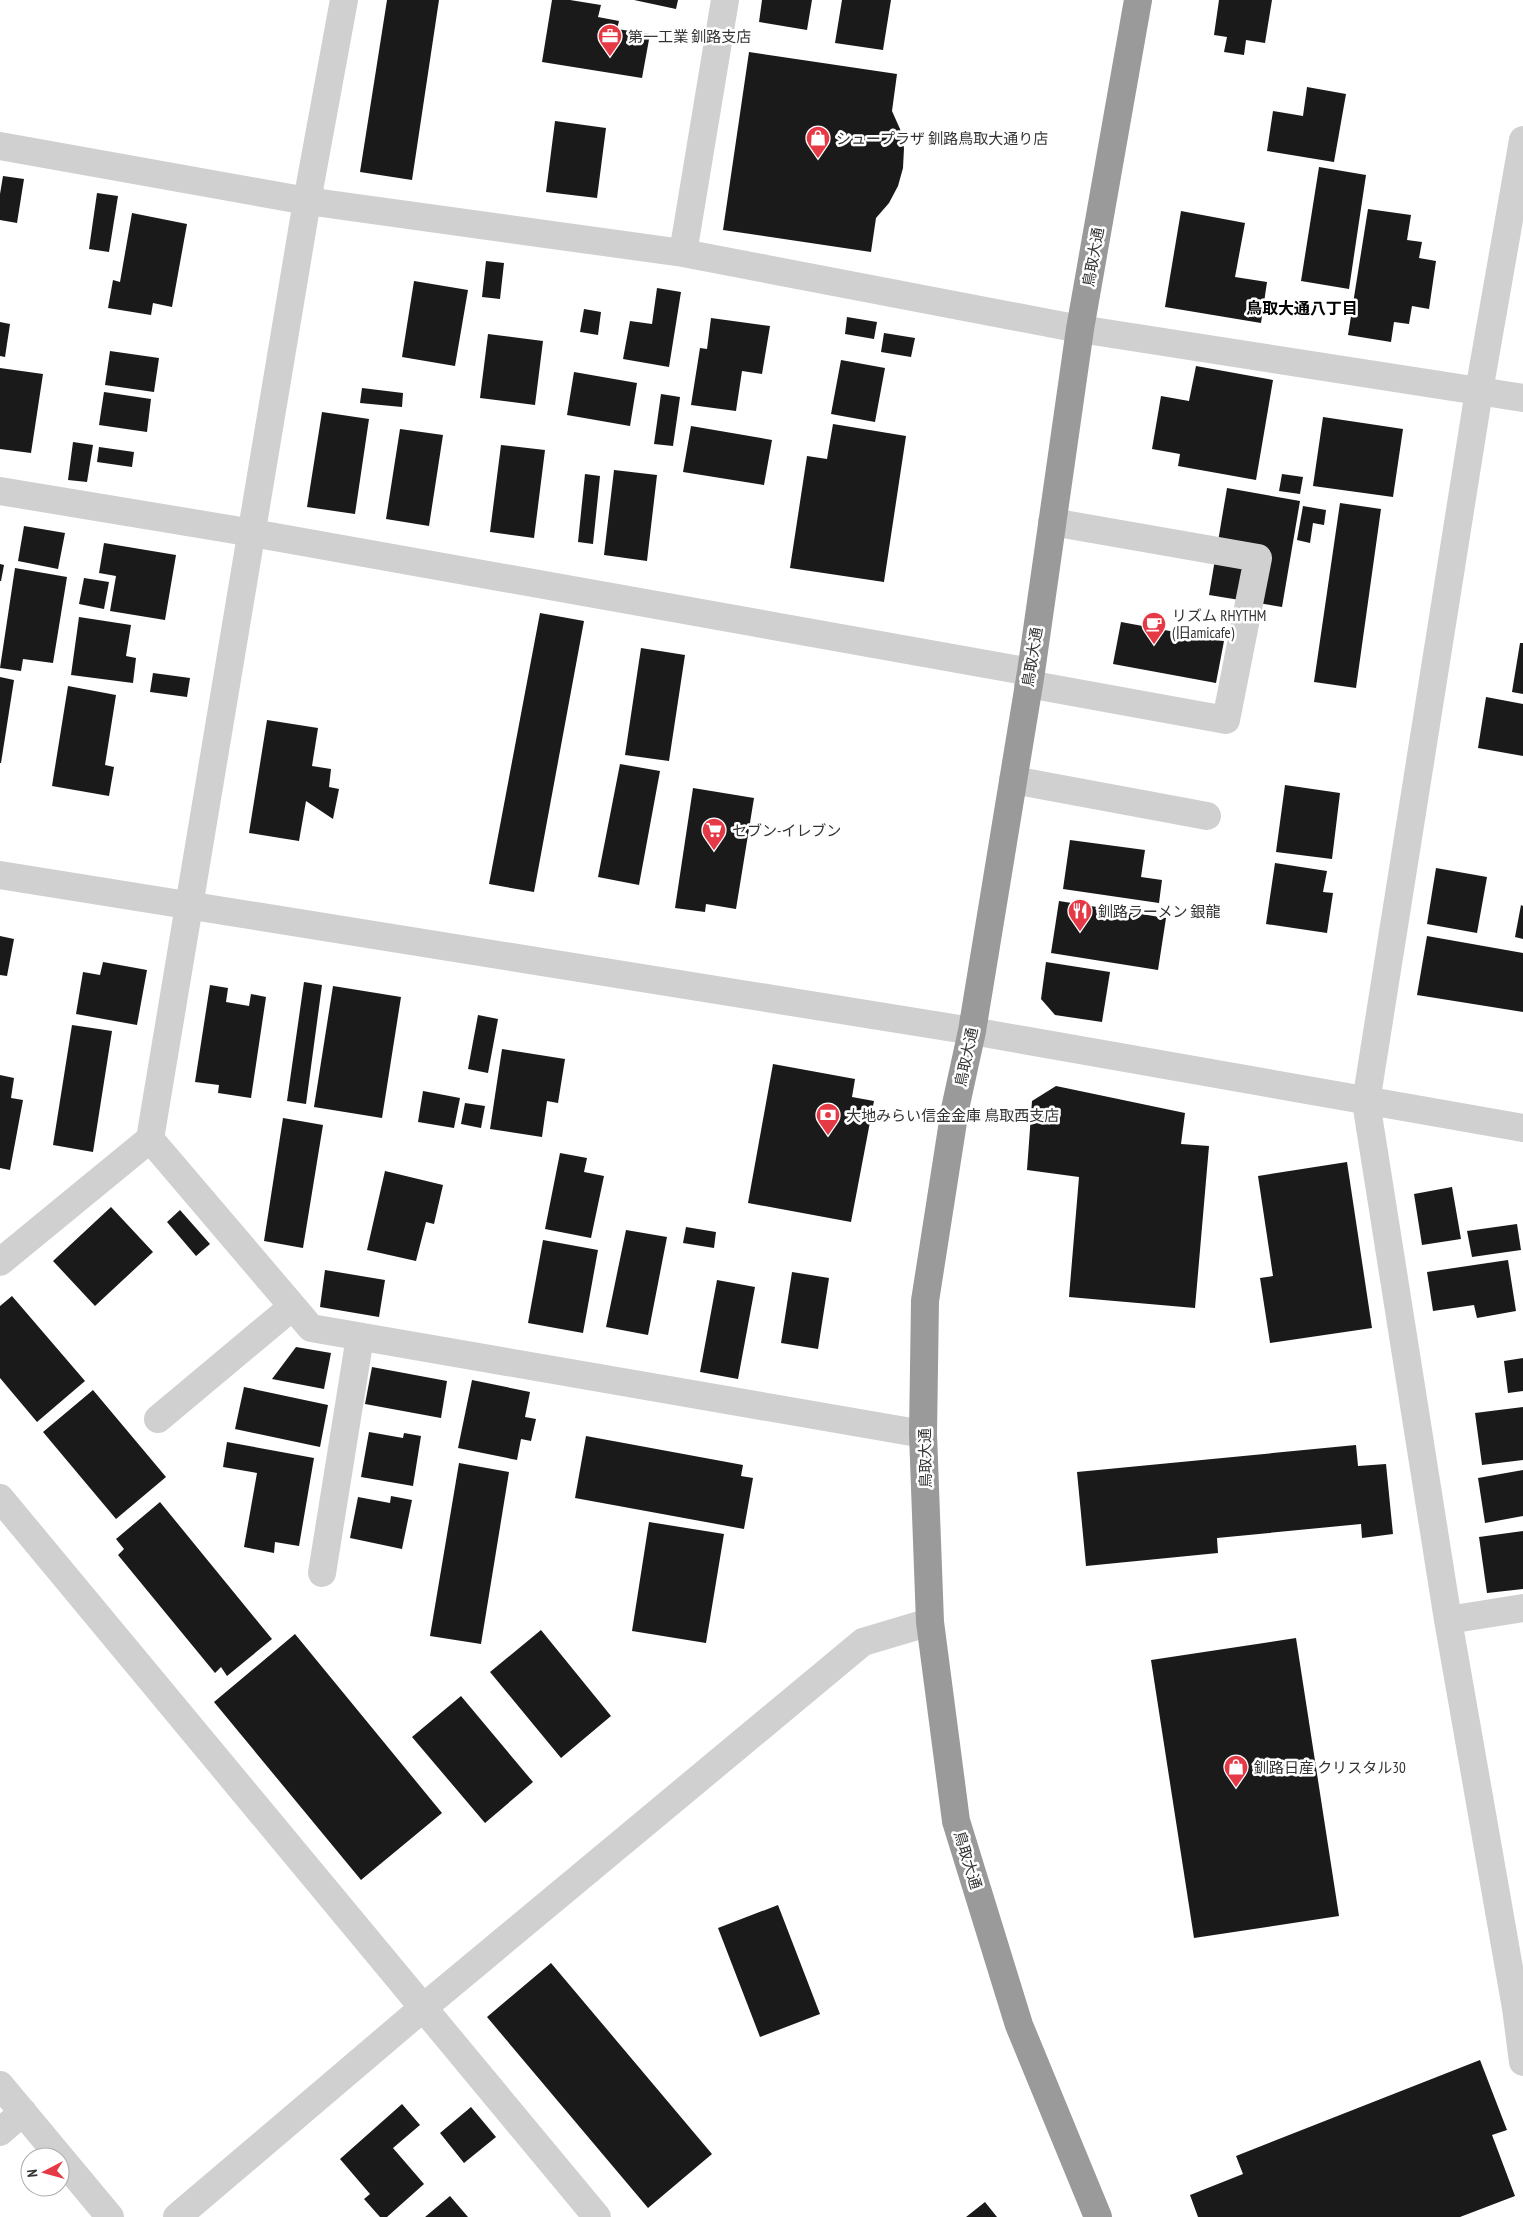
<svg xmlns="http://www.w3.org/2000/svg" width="1523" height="2217" font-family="'PT Sans Narrow','Noto Sans JP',sans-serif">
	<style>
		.building { fill: #1a1a1a }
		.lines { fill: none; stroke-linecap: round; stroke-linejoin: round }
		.minor { stroke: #d0d0d0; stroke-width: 28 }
		.highway { stroke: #9a9a9a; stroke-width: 28 }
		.labels { text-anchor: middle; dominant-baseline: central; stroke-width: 5; stroke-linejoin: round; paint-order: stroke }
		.poi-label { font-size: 15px; fill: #333; stroke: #fff; text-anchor: start }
		.street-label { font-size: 15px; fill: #333; stroke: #fff }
		.neighbourhood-label { font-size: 16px; font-weight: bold; fill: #000; stroke: #fff }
	</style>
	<rect width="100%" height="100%" fill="#fff"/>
	<!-- building -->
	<path class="building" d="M387,0H439L412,180L360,172Z
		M552,0H570L601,5L598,17L619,21L617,29L650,34L642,78L542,62Z
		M634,0H678L676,9Z
		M762,0H812L807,30L759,22Z
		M842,0H891L883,50L835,43Z
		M1219,0H1272L1265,43L1246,40L1244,55L1224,52L1227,37L1214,35Z
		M749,52L897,74L892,111L900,129L904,148L903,168L898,186L889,203L876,218L871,252L723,230Z
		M1307,87L1346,94L1334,162L1267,151L1273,111L1303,116Z
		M555,121L606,128L597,198L546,192Z
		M1319,167L1366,175L1349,289L1301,281Z
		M3,176L24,179L17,223L0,220V194Z
		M97,193L118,196L109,252L89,249Z
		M1368,209L1411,215L1407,240L1422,242L1419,258L1436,261L1429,309L1412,306L1409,324L1394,322L1391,342L1348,335Z
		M1181,211L1245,223L1235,277L1267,282L1261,323L1165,307Z
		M132,213L187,224L172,307L153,303L151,315L108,308L113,280L120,282Z
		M486,261L504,263L500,299L482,297Z
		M414,281L468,290L455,366L402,357Z
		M657,288L681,292L669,367L623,359L630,321L652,324Z
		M584,309L601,312L598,335L580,332Z
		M847,317L877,322L874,339L845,334Z
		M711,318L770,326L762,374L742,371L736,411L691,405L700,348L707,349Z
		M0,322L10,324L5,357L0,356Z
		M884,333L915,338L911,357L881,352Z
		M488,334L543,341L535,405L480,398Z
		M110,351L159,358L154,392L105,385Z
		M841,360L885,368L875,422L831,414Z
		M1196,366L1273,380L1256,480L1178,466L1180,454L1152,449L1161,396L1189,401Z
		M0,368L43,374L31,453L0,449Z
		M574,372L637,383L630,426L567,415Z
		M362,388L403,393L402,407L360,403Z
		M104,392L151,399L147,432L99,425Z
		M661,394L680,397L673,446L654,444Z
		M322,412L369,419L355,514L307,507Z
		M1323,417L1403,429L1393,497L1313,486Z
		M833,424L906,436L884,582L790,568L807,456L827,459Z
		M691,426L772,440L764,485L683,472Z
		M400,429L443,435L429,526L386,519Z
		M73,442L93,445L87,482L68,480Z
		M501,445L545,450L534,538L490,532Z
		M99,447L134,452L132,467L97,462Z
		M614,470L657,475L647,561L604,555Z
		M585,474L600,476L593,544L578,542Z
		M1282,474L1303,477L1300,494L1279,491Z
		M1227,488L1300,501L1282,607L1209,595Z
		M1340,503L1381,509L1356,688L1314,682Z
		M1303,506L1326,510L1324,525L1313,523L1310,543L1297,540Z
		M24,526L65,533L58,569L18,561Z
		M104,543L176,555L165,620L110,611L116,576L99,573Z
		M0,564L4,565L1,581H0Z
		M15,568L67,577L53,663L23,659L21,671L0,668Z
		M84,578L109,582L104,609L79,604Z
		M540,613L584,621L534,892L489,884Z
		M79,617L131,625L126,656L136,658L133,683L71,675Z
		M1121,622L1224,641L1216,683L1113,664Z
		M1520,643H1523V694L1512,692Z
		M641,648L685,655L669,761L625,755Z
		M153,673L190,678L187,697L150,692Z
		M0,677L14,680L1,763H0Z
		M68,686L116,695L105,765L114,767L109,796L52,786Z
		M1486,697L1523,704V756L1478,748Z
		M267,720L318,728L312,766L331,769L329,787L339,789L333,819L306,801L299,841L249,833Z
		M620,764L660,771L639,885L598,877Z
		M1285,785L1340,793L1332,859L1276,852Z
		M693,788L754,798L736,909L706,904L705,912L675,908Z
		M1070,840L1145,850L1141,877L1162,880L1159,903L1063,889Z
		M1275,863L1327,871L1323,892L1333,893L1327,933L1266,924Z
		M1436,868L1487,877L1477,933L1427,924Z
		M1059,901L1166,918L1158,970L1051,953Z
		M1521,905L1523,906V939L1515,937Z
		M0,936L14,939L7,976L0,975Z
		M1427,936L1523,953V1012L1417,995Z
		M103,962L147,970L137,1025L76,1014L83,972L100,975Z
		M1046,962L1110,972L1102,1022L1055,1015L1041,999Z
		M304,982L322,985L306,1104L287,1101Z
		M210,985L228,988L226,1002L249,1006L251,994L266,997L251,1098L218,1093L219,1085L195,1082Z
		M333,986L401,997L382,1118L314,1107Z
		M478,1015L498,1019L488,1073L468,1069Z
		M72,1025L112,1031L93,1152L53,1145Z
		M502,1049L565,1059L558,1103L547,1101L542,1137L490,1129Z
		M773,1064L855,1079L852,1097L874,1101L851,1222L748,1203Z
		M0,1075L14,1078L11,1098L23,1100L10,1170L0,1168Z
		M1056,1086L1185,1113L1181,1144L1209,1146L1195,1308L1069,1297L1079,1177L1027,1170L1032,1101Z
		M423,1091L460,1098L454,1128L418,1122Z
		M465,1103L485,1106L481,1128L461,1124Z
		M283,1118L323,1125L303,1248L264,1241Z
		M560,1153L587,1158L584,1172L604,1176L591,1238L545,1229Z
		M1347,1162L1372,1328L1270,1343L1260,1278L1273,1276L1258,1176Z
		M385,1171L443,1185L434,1224L426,1222L416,1261L367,1250Z
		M1452,1187L1461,1239L1422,1245L1414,1194Z
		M111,1207L153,1252L95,1306L53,1261Z
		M180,1210L210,1244L196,1256L167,1222Z
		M1517,1224L1521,1250L1472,1257L1467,1231Z
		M686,1227L716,1232L714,1248L683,1243Z
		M626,1230L667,1237L648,1335L606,1327Z
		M543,1240L598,1250L583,1333L528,1323Z
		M1508,1260L1516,1311L1477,1318L1474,1305L1433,1311L1427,1272Z
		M325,1270L385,1280L379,1317L320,1307Z
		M792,1272L829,1278L818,1349L781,1343Z
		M717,1280L755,1287L738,1379L700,1372Z
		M12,1296L85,1381L37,1422L0,1378V1306Z
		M296,1347L331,1353L324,1389L272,1379Z
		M1523,1358V1391L1508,1393L1504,1361Z
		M372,1367L447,1381L441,1418L365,1404Z
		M472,1380L530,1392L525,1417L536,1419L531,1441L521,1439L517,1460L458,1448Z
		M244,1387L328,1405L320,1447L235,1429Z
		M93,1390L166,1477L116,1519L43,1432Z
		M1523,1407V1460L1482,1465L1475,1413Z
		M369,1432L403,1438L404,1433L421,1436L413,1486L361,1477Z
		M586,1436L743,1465L741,1476L753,1478L744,1529L575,1498Z
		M227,1442L314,1458L299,1546L275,1542L274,1553L244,1547L257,1473L223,1467Z
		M1356,1445L1358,1466L1386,1464L1393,1534L1362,1538L1361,1524L1217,1538L1218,1553L1086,1566L1077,1472Z
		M459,1463L509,1472L481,1644L430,1636Z
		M1523,1470V1516L1485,1523L1478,1478Z
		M391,1496L412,1500L402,1549L350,1538L358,1497L390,1503Z
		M160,1502L272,1639L227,1676L221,1667L215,1673L118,1555L124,1549L116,1539Z
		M649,1522L724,1534L706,1643L632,1631Z
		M1523,1531V1589L1487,1593L1479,1537Z
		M541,1630L611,1716L561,1758L490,1672Z
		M295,1634L442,1813L361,1880L214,1702Z
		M1296,1638L1339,1916L1194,1938L1151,1660Z
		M461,1696L533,1782L485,1823L412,1737Z
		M778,1905L820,2014L760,2037L718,1928Z
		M551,1963L712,2154L648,2208L487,2017Z
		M1480,2060L1507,2130L1492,2135L1515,2196L1460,2217H1198L1190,2195L1243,2174L1236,2156Z
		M402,2104L420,2125L393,2148L424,2184L387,2217H380L364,2199L370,2194L340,2159Z
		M471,2107L496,2137L464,2163L440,2133Z
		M450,2196L468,2217H425Z
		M985,2202L997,2217H966Z"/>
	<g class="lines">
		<!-- minor -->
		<path class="minor" d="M1523,140L1479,391L1366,1102L1448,1620L1516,2008L1523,2062
			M0,146L307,201L683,253L1080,329L1523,398
			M683,253L725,0
			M0,491L253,533L1031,672
			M1028,684L1226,720L1258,558L1052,522
			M1013,780L1207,816
			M0,875L972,1031L1523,1128
			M150,1139L311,1328L923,1434
			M0,1262L150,1139L307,201L344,0
			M158,1419L292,1307
			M0,1498L597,2217
			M322,1573L360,1337
			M1448,1620L1523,1608
			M0,2085L110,2217
			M0,2132L23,2112
			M177,2217L424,2007L863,1642L930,1622"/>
		<!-- highway -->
		<path class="highway" d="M1098,2217L1019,2025L956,1821L930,1622L923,1434L925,1301L955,1109L972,1031L1031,672L1080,329L1138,0"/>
	</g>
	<!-- icons -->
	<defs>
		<symbol id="office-pin" viewBox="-11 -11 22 30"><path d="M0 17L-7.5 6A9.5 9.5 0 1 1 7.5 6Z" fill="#e63946" stroke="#fff"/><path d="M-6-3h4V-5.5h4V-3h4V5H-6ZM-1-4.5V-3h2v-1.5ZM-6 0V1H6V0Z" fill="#fff"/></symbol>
		<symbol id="shop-pin" viewBox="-11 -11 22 30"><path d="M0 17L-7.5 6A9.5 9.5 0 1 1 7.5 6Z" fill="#e63946" stroke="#fff"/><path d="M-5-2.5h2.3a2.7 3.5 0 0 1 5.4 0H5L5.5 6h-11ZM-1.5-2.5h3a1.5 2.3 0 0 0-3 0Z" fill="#fff"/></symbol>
		<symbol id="cafe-pin" viewBox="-11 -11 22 30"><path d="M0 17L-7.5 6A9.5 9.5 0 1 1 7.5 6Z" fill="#e63946" stroke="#fff"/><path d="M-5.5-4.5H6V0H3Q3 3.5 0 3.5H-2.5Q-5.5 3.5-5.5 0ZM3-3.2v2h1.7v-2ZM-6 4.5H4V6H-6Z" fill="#fff"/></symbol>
		<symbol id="supermarket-pin" viewBox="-11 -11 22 30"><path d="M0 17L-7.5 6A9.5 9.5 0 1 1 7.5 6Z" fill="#e63946" stroke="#fff"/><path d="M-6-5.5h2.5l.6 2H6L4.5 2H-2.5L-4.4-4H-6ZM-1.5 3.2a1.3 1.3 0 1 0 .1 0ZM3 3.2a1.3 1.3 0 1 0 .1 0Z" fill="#fff"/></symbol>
		<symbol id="restaurant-pin" viewBox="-11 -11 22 30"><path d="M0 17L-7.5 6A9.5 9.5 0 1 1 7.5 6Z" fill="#e63946" stroke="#fff"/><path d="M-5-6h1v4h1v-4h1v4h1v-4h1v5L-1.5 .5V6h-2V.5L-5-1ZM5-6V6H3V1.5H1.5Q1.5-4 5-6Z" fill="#fff"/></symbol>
		<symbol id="bank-pin" viewBox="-11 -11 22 30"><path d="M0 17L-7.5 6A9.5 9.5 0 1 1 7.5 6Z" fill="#e63946" stroke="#fff"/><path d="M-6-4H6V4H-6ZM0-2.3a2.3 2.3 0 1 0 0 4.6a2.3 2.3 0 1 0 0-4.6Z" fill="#fff"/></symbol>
	</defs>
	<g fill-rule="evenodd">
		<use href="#office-pin" x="596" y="22" width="28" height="38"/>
		<use href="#shop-pin" x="804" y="124" width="28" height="38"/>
		<use href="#cafe-pin" x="1140" y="610" width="28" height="38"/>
		<use href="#supermarket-pin" x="700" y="816" width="28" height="38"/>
		<use href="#restaurant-pin" x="1066" y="897" width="28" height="38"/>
		<use href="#bank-pin" x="814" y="1101" width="28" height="38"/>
		<use href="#shop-pin" x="1222" y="1753" width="28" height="38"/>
	</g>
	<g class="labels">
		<!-- poi labels -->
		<g class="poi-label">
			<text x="628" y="36">第一工業 釧路支店</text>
			<text x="836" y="138">シュープラザ 釧路鳥取大通り店</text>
			<text x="1172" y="615">リズム RHYTHM<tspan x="1172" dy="17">(旧amicafe)</tspan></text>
			<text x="732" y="830">セブン-イレブン</text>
			<text x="1098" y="911">釧路ラーメン 銀龍</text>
			<text x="846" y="1115">大地みらい信金金庫 鳥取西支店</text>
			<text x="1254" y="1767">釧路日産 クリスタル30</text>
		</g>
		<!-- street labels -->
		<g class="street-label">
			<text transform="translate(1093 257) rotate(-80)">鳥取大通</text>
			<text transform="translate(1032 657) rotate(-81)">鳥取大通</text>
			<text transform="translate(966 1057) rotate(-78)">鳥取大通</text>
			<text transform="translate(925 1458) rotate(-91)">鳥取大通</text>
			<text transform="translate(968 1860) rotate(73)">鳥取大通</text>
		</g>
		<!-- neighbourhood labels -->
		<g class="neighbourhood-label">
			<text x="1302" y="308">鳥取大通八丁目</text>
		</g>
	</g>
	<!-- north arrow -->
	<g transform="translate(45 2172) rotate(264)"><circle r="24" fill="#ffffff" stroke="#adadad"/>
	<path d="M0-4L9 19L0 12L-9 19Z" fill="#e63946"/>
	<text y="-8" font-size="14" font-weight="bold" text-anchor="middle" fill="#333333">N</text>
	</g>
</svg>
